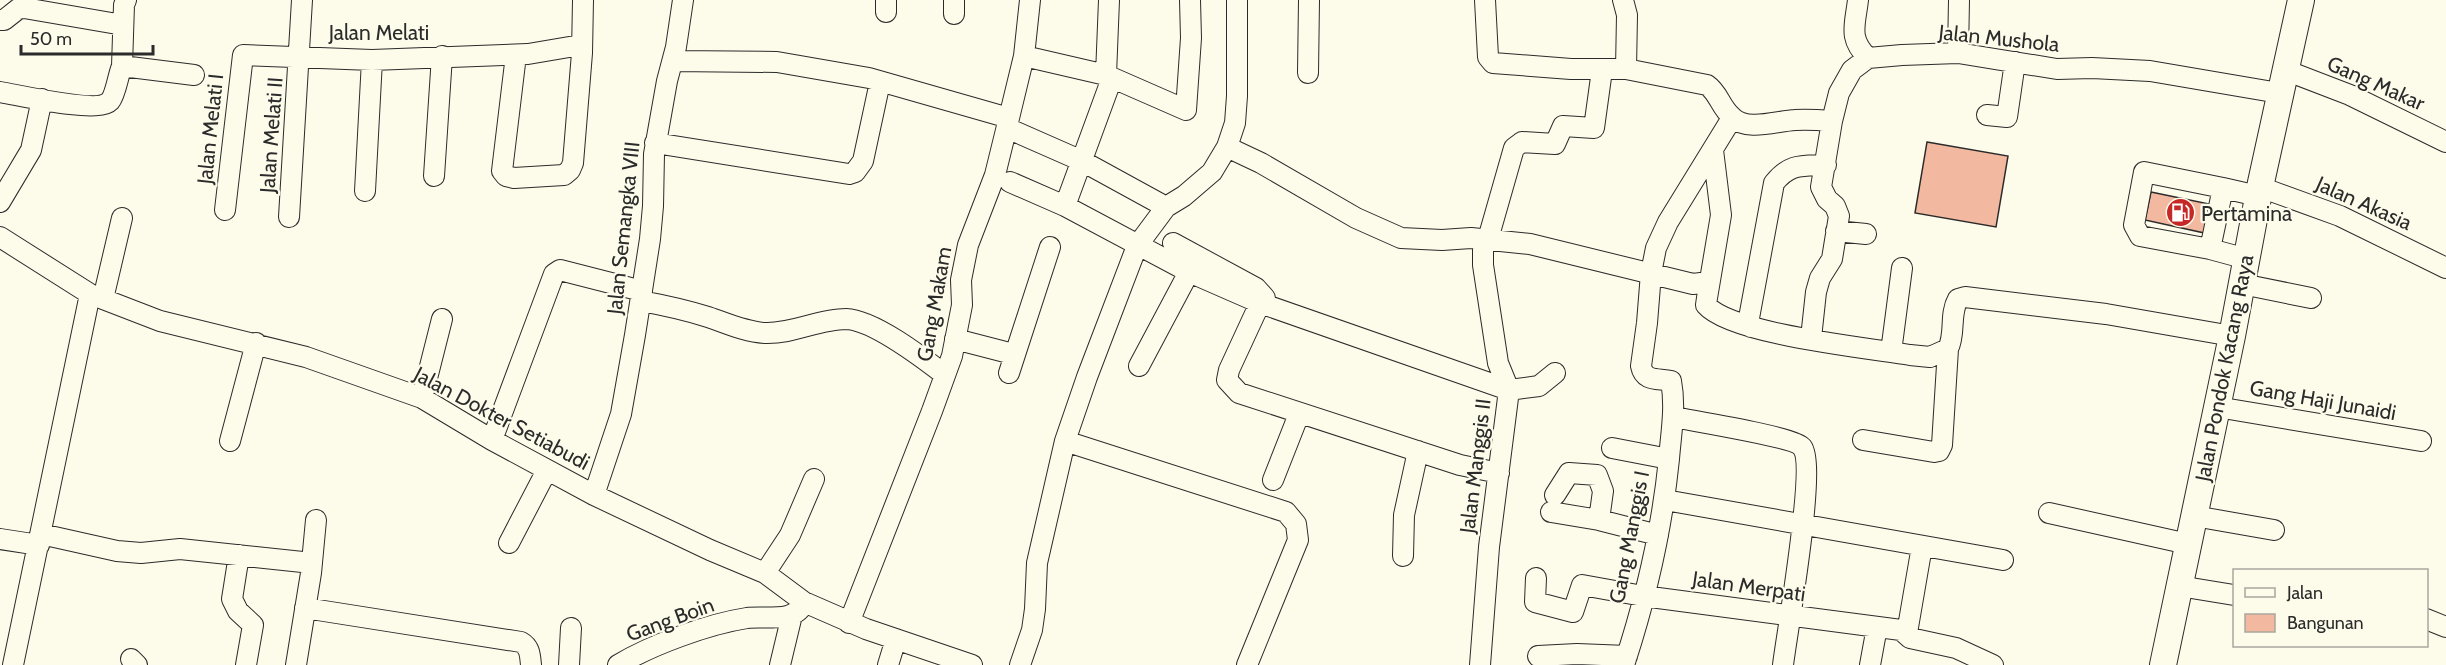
<svg xmlns="http://www.w3.org/2000/svg" width="2446" height="665" font-family="Cabin,sans-serif">
	<style>
		.building { fill: #f2b8a0; stroke: #2b2b2b; stroke-width: 1.5 }
		.lines { fill: none; stroke-linecap: round; stroke-linejoin: round }
		.minor-casing { stroke: #2b2b2b; stroke-width: 22 }
		.major-casing { stroke: #2b2b2b; stroke-width: 28 }
		.minor { stroke: #fdfbea; stroke-width: 20 }
		.major { stroke: #fdfbea; stroke-width: 26 }
		.labels { text-anchor: middle; dominant-baseline: central; stroke-width: 4.5; stroke-linejoin: round; paint-order: stroke }
		.street-label { font-size: 21px; fill: #2b2b2b; stroke: #fdfbea }
		.poi-label { font-size: 21px; fill: #2b2b2b; stroke: #fdfbea; text-anchor: start }
	</style>
	<rect width="100%" height="100%" fill="#fdfbea"/>
	<!-- building -->
	<path class="building" d="M1927,142L2008,156L1996,227L1915,213Z
		M2151,192L2214,205L2209,234L2145,220Z"/>
	<g class="lines">
		<defs>
			<path id="minor" d="M954,0V14
				M1485,0L1488,57L1493,63L1571,69H1626L1707,85C1719,93 1720,107 1732,117C1747,132 1776,121 1795,120C1807,119 1820,120 1832,121L1839,93L1852,70L1868,58L1902,55L1958,53L2057,69L2092,68L2150,71L2279,93
				M1623,0L1627,15L1626,69
				M1858,0C1855,26 1848,38 1868,58
				M886,12V0
				M0,20H4L18,9L24,8L123,25
				M1958,53L1959,0
				M516,55L502,171L506,176L514,178L564,175L570,170L573,163L582,53L583,0
				M1024,56L1106,75L1186,110L1191,38L1190,0
				M673,61L777,62L869,78L1009,118
				M122,66L124,5L126,0
				M2285,70L2350,95L2446,142
				M1308,73L1309,0
				M1106,75L1109,0
				M0,92C19,95 98,114 110,101C116,94 118,75 122,66L194,75
				M1987,115L2007,117L2015,62
				M1007,128L1082,161L1166,207
				M655,143L849,174L855,172L863,161L880,82
				M1227,147L1261,163L1356,218L1401,238L1442,240L1471,238L1530,244L1693,284L1709,282
				M1713,150L1721,215L1707,298L1706,305C1731,334 1867,348 1910,355L1930,357L1948,349
				M434,176L442,56
				M1010,182L1065,206L1189,272L1260,303L1509,390L1539,386L1555,373
				M2260,187L2340,216L2446,268
				M2223,188L2258,196
				M365,191L372,60
				M0,202L31,150L42,99
				M1065,206L1112,78
				M225,210L243,55L372,60L528,54L581,45
				M289,217L302,0
				M1836,231L1866,234
				M0,237L90,294L160,321L306,357L422,398L492,440L594,495L710,550L765,573L804,602L866,629L972,665
				M1488,239L1514,148L1522,142L1555,144L1563,126L1594,128L1602,70
				M1173,243L1256,288L1265,298
				M2210,249L2223,188L2144,172L2134,225L2140,236L2210,249L2247,259
				M2242,284L2311,298
				M103,299L122,218
				M641,301C663,305 686,310 708,317C726,323 745,332 765,333C793,334 819,319 846,319C874,320 923,358 945,375
				M1260,303L1229,370L1227,380L1239,393L1460,465L1499,473
				M1751,327L1749,318L1774,183C1790,163 1802,166 1826,165
				M1811,338L1816,292L1820,278L1832,259L1839,216L1835,206L1827,199L1821,187L1832,121
				M955,339L1013,354
				M1891,352L1902,268
				M1139,366L1189,272
				M1009,373L1050,247
				M422,398L442,319
				M2217,407L2421,441
				M1674,417C1693,421 1794,437 1802,447C1817,466 1787,632 1783,665
				M492,440L554,274L560,270L642,291
				M1863,440L1934,452L1939,451L1942,445L1948,349C1956,333 1949,315 1958,299L1965,297L2106,314L2232,336
				M230,441L256,343
				M1065,441L1286,512L1296,524L1298,540L1247,665
				M1612,448L1669,459
				M1273,480L1299,414
				M594,495L621,414L635,335L650,239L653,206L654,154L667,81L676,47L683,0
				M1555,495L1569,473L1597,475L1603,491L1599,520L1658,535
				M1665,500L2003,560
				M1551,512L1599,520
				M2049,513L2188,544
				M2194,516L2274,530
				M41,534L117,551L141,553L180,549L312,563
				M0,539L39,545
				M509,543L547,470
				M239,555L232,599L238,611L253,625L246,665
				M1403,556L1404,515L1418,451
				M765,573L790,535L814,479
				M1536,578L1535,602L1573,612L1582,585L1643,596L1901,630L1910,638L1956,648L1993,665
				M2179,586L2234,595
				M305,608L521,642C530,647 530,655 531,665
				M2426,619L2446,627
				M849,623L932,411L952,356L962,305L961,280L968,245L995,175L1009,118L1024,56L1030,0
				M1907,633L1922,546
				M1538,656L1577,654L1627,656
				M131,659L137,665
				M13,665L90,294
				M296,665L311,573L316,520
				M569,665L571,628
				M618,665C651,645 708,624 747,618C766,616 797,623 804,602
				M780,665L792,615
				M888,665L896,639
				M1020,665L1032,630L1035,609L1037,563L1065,441L1087,377L1137,246L1166,207L1184,196L1212,172L1227,147L1235,123L1237,96V0
				M1480,665L1489,547L1509,390L1498,363L1483,265V239
				M1624,665C1646,598 1662,529 1669,459C1671,433 1676,407 1671,381C1658,378 1644,382 1641,366L1647,323L1651,273L1656,248L1668,222L1732,118
				M1870,665L1877,627"/>
			<path id="major" d="M2163,665L2232,336L2260,187L2301,0"/>
		</defs>
		<!-- minor casing -->
		<use href="#minor" class="minor-casing"/>
		<!-- major casing -->
		<use href="#major" class="major-casing"/>
		<!-- minor -->
		<use href="#minor" class="minor"/>
		<!-- major -->
		<use href="#major" class="major"/>
	</g>
	<!-- icons -->
	<defs>
		<symbol id="fuel-disc" viewBox="-11 -11 22 22"><circle r="9.5" fill="#c62828" stroke="#fdfbea"/><path d="M-5.5-6h7V0h2V4h1.3V-2.5L3-4.5l.8-.8L6-3V5H2.5V1h-1V6h-7ZM-4.2-4.7v3.2H.2V-4.7Z" fill="#fff"/></symbol>
	</defs>
	<g fill-rule="evenodd">
		<use href="#fuel-disc" x="2164" y="196" width="33" height="33"/>
	</g>
	<g class="labels">
		<!-- street labels -->
		<g class="street-label">
			<text x="379" y="32">Jalan Melati</text>
			<text transform="translate(1999 38) rotate(6)">Jalan Mushola</text>
			<text transform="translate(2376 83) rotate(24)">Gang Makar</text>
			<text transform="translate(210 129) rotate(-84)">Jalan Melati I</text>
			<text transform="translate(271 135) rotate(-86)">Jalan Melati II</text>
			<text transform="translate(2364 203) rotate(24)">Jalan Akasia</text>
			<text transform="translate(623 228) rotate(-84)">Jalan Semangka VIII</text>
			<text transform="translate(934 304) rotate(-80)">Gang Makam</text>
			<text transform="translate(2224 368) rotate(-79)">Jalan Pondok Kacang Raya</text>
			<text transform="translate(2323 400) rotate(10)">Gang Haji Junaidi</text>
			<text transform="translate(502 418) rotate(28)">Jalan Dokter Setiabudi</text>
			<text transform="translate(1475 466) rotate(-83)">Jalan Manggis II</text>
			<text transform="translate(1629 537) rotate(-79)">Gang Manggis I</text>
			<text transform="translate(1749 586) rotate(8)">Jalan Merpati</text>
			<text transform="translate(670 619) rotate(-20)">Gang Boin</text>
		</g>
		<!-- poi labels -->
		<g class="poi-label">
			<text x="2201" y="213">Pertamina</text>
		</g>
	</g>
	<!-- legend -->
	<rect x="2233" y="569" width="195" height="78" fill="#fdfbea" stroke="#a9a89e" stroke-width="1.5"/>
	<rect x="2245" y="588" width="30" height="9" fill="#fdfbea" stroke="#a9a89e" stroke-width="1.5"/>
	<text x="2287" y="599" font-size="18" fill="#2b2b2b">Jalan</text>
	<rect x="2245" y="614" width="30" height="18" fill="#f2b8a0" stroke="#a9a89e" stroke-width="1.5"/>
	<text x="2287" y="629" font-size="18" fill="#2b2b2b">Bangunan</text>
	<!-- scale -->
	<path d="M21 45v9h132v-9" fill="none" stroke="#2b2b2b" stroke-width="3"/>
	<text x="30" y="45" font-size="18" fill="#2b2b2b" stroke="#fdfbea" stroke-width="4.5" paint-order="stroke">50 m</text>
</svg>
